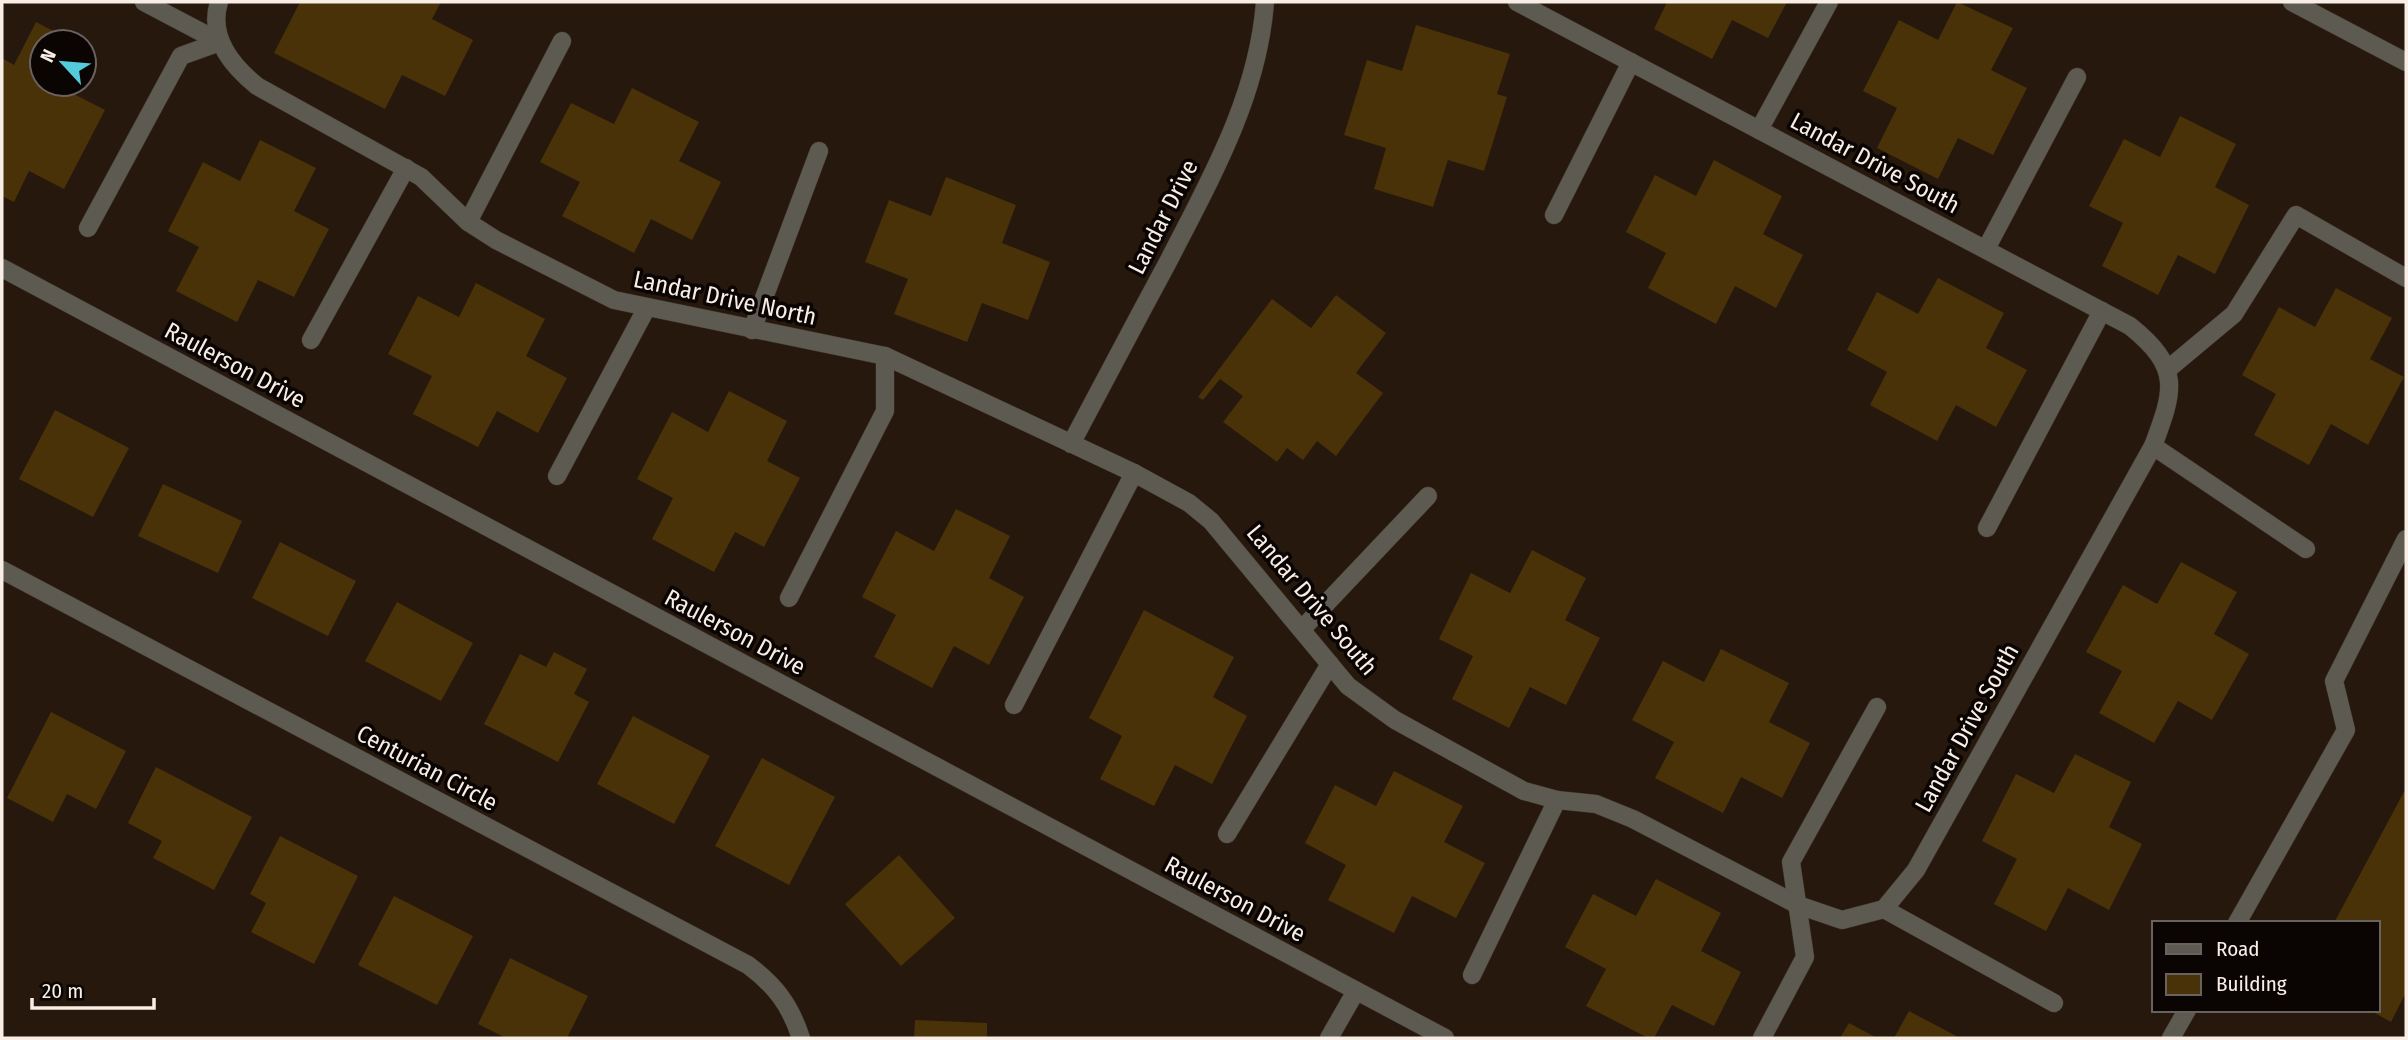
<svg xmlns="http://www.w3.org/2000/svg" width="2408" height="1040" font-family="'Fira Sans Condensed',sans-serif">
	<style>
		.building { fill: #493108 }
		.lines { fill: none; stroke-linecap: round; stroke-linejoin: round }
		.service-casing { stroke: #3f3227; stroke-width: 19 }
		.minor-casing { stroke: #3f3227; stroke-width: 19 }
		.service { stroke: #5d5a52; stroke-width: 18 }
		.minor { stroke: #5d5a52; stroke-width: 18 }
		.labels { text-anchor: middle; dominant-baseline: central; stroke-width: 7; stroke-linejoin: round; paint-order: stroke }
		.street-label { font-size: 24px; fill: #f8eee6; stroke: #0a0503 }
	</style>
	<rect width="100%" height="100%" fill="#26180d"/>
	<!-- building -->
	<path class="building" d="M300,2H441L432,19L473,40L445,96L402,75L385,109L274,53Z
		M1667,2H1787L1768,38L1732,20L1712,59L1654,29Z
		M1957,2L2013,28L1991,70L2027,88L1993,155L1958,138L1938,179L1877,148L1897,108L1863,91L1899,20L1938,40Z
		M36,22L74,42H42V84H77L72,93L105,110L64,189L29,171L14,202L2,196V58L14,65Z
		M1416,25L1510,54L1497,94L1507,97L1484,171L1448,160L1433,207L1374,189L1386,148L1344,135L1367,60L1402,71Z
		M84,47L94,52L84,71Z
		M632,88L699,122L679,161L721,182L692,240L651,219L634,253L562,216L580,182L540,162L571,103L614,124Z
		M2180,116L2236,144L2215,187L2249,205L2215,274L2178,255L2158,295L2102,266L2123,223L2089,206L2124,139L2160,157Z
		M260,140L316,168L294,211L329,229L294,297L258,280L237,322L176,291L199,247L168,231L203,162L240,181Z
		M1714,160L1782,196L1763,234L1803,255L1776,308L1735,286L1716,324L1648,288L1666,253L1626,232L1655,175L1696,196Z
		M946,177L1016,205L1002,243L1050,262L1028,320L982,303L967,342L894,314L908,279L865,262L889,200L931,216Z
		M1938,278L2004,313L1986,348L2027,370L1996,427L1956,405L1937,441L1870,405L1887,372L1847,350L1877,292L1918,314Z
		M476,283L545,319L526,356L567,378L538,433L497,411L478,447L413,414L432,376L388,354L418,296L459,317Z
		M2336,288L2392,318L2370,359L2404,377L2368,445L2331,424L2309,465L2254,435L2276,394L2242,375L2279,307L2315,327Z
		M1336,295L1386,333L1356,373L1383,393L1336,456L1317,441L1303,460L1287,448L1277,462L1223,422L1243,396L1220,379L1203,400L1198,397L1272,299L1311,328Z
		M729,391L787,421L767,461L800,478L764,547L735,532L714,572L652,539L673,498L637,479L672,412L708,432Z
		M55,410L129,448L93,517L19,479Z
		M163,484L242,521L218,573L138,536Z
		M956,509L1010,536L989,578L1024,597L989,665L954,646L932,688L874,657L896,615L862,597L896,531L934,551Z
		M280,542L356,581L328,636L252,598Z
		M1532,550L1586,578L1565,620L1600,638L1566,705L1530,687L1509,728L1452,699L1473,656L1439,639L1471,573L1510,593Z
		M2181,562L2237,592L2214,634L2249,654L2212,720L2178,701L2154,743L2099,713L2122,671L2086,652L2123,585L2157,604Z
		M397,602L473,643L441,701L365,661Z
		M1144,610L1234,657L1213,697L1247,716L1212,784L1175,765L1154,806L1100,779L1122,736L1089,718Z
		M1721,649L1789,683L1769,722L1810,743L1782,798L1741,777L1723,813L1655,778L1674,742L1632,720L1663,661L1704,682Z
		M554,652L587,669L574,694L589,702L558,762L484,724L520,654L546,667Z
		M51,712L126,751L96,809L67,794L53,822L7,798Z
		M633,716L710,756L674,824L597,784Z
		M2075,754L2131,782L2109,827L2142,844L2109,910L2068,888L2046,931L1994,904L2017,859L1982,841L2016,774L2054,793Z
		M762,758L835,797L789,885L715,846Z
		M156,767L252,817L214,890L153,858L162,841L128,823Z
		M1394,771L1463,806L1444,842L1485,863L1456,918L1412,896L1394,933L1328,900L1346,865L1305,843L1335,785L1376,806Z
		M2406,788V992L2391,1022L2369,1010H2378V923H2334Z
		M280,836L358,876L314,964L251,932L266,903L250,894Z
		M899,855L955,918L901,966L845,904Z
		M1656,879L1721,913L1701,951L1741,972L1714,1026L1672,1005L1654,1038H1648L1586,1006L1606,969L1565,947L1593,894L1636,916Z
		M394,896L473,936L437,1005L358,965Z
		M510,958L588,996L567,1038H506L478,1024Z
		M1909,1011L1960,1038H1894Z
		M915,1020L987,1023V1038H914Z
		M1849,1023L1877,1038H1840Z"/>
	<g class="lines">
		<defs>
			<path id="service" d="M144,2L220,42
				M2292,2L2406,62
				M1759,130L1829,2
				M1554,215L1631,62
				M468,222L562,41
				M88,228L181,56L220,42
				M1986,249L2077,77
				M752,330L819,151
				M311,340L406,168
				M2167,370L2234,314L2296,215L2406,278
				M2153,446L2306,549
				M557,476L646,309
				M1987,528L2102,311
				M789,598L885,411V356
				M1302,629L1428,496
				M1014,705L1134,473
				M1227,834L1330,664
				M1884,909L2054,1003
				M2237,923L2346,730L2334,681L2406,539
				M1472,975L1557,800
				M1329,1038L1356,991
				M1762,1038L1805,957L1791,862L1877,707
				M2171,1038L2187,1010"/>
			<path id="minor" d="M219,2C208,37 231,65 257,86L421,177L468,222L496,240L614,300L885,356L1134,473L1189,503L1211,521L1348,686L1395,720L1524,791L1557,800L1596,804L1633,819L1798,905L1842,920L1884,909L1916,870L2153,446C2174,390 2182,368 2130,326L1517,2
				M2,268L1445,1038
				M1071,444C1104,382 1136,321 1169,260C1211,178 1258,96 1265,2
				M2,570L748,965C776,986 790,1005 801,1038"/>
		</defs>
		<!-- service casing -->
		<use href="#service" class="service-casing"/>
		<!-- minor casing -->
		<use href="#minor" class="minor-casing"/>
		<!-- service -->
		<use href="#service" class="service"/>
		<!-- minor -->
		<use href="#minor" class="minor"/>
	</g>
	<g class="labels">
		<!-- street labels -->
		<g class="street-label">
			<text transform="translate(1875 163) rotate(28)">Landar Drive South</text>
			<text transform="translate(1163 217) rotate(-63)">Landar Drive</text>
			<text transform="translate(725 298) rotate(12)">Landar Drive North</text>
			<text transform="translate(235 365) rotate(28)">Raulerson Drive</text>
			<text transform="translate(1312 600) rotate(50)">Landar Drive South</text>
			<text transform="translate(735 632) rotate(28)">Raulerson Drive</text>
			<text transform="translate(1967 728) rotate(-61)">Landar Drive South</text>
			<text transform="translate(427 768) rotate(28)">Centurian Circle</text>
			<text transform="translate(1235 899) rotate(28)">Raulerson Drive</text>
		</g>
	</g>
	<!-- border -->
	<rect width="2408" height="1040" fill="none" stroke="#f8eee6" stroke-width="7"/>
	<!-- legend -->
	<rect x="2152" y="921" width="228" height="91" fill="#0a0503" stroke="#69625e" stroke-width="2"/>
	<rect x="2166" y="944" width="35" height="10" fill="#5d5a52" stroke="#69625e" stroke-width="2"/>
	<text x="2216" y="956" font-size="21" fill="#f8eee6">Road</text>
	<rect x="2166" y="974" width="35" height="21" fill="#493108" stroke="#69625e" stroke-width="2"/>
	<text x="2216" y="991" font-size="21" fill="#f8eee6">Building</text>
	<!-- north arrow -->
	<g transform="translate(63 63) rotate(296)"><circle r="33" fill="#0a0503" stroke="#69625e" stroke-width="2"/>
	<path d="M0-5L12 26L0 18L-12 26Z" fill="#53cbda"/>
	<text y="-10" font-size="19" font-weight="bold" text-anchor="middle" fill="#f8eee6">N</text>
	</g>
	<!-- scale -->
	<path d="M32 998v10h122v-10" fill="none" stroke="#f8eee6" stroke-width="3.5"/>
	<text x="42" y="998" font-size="21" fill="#f8eee6" stroke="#0a0503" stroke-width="5" paint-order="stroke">20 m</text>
</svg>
